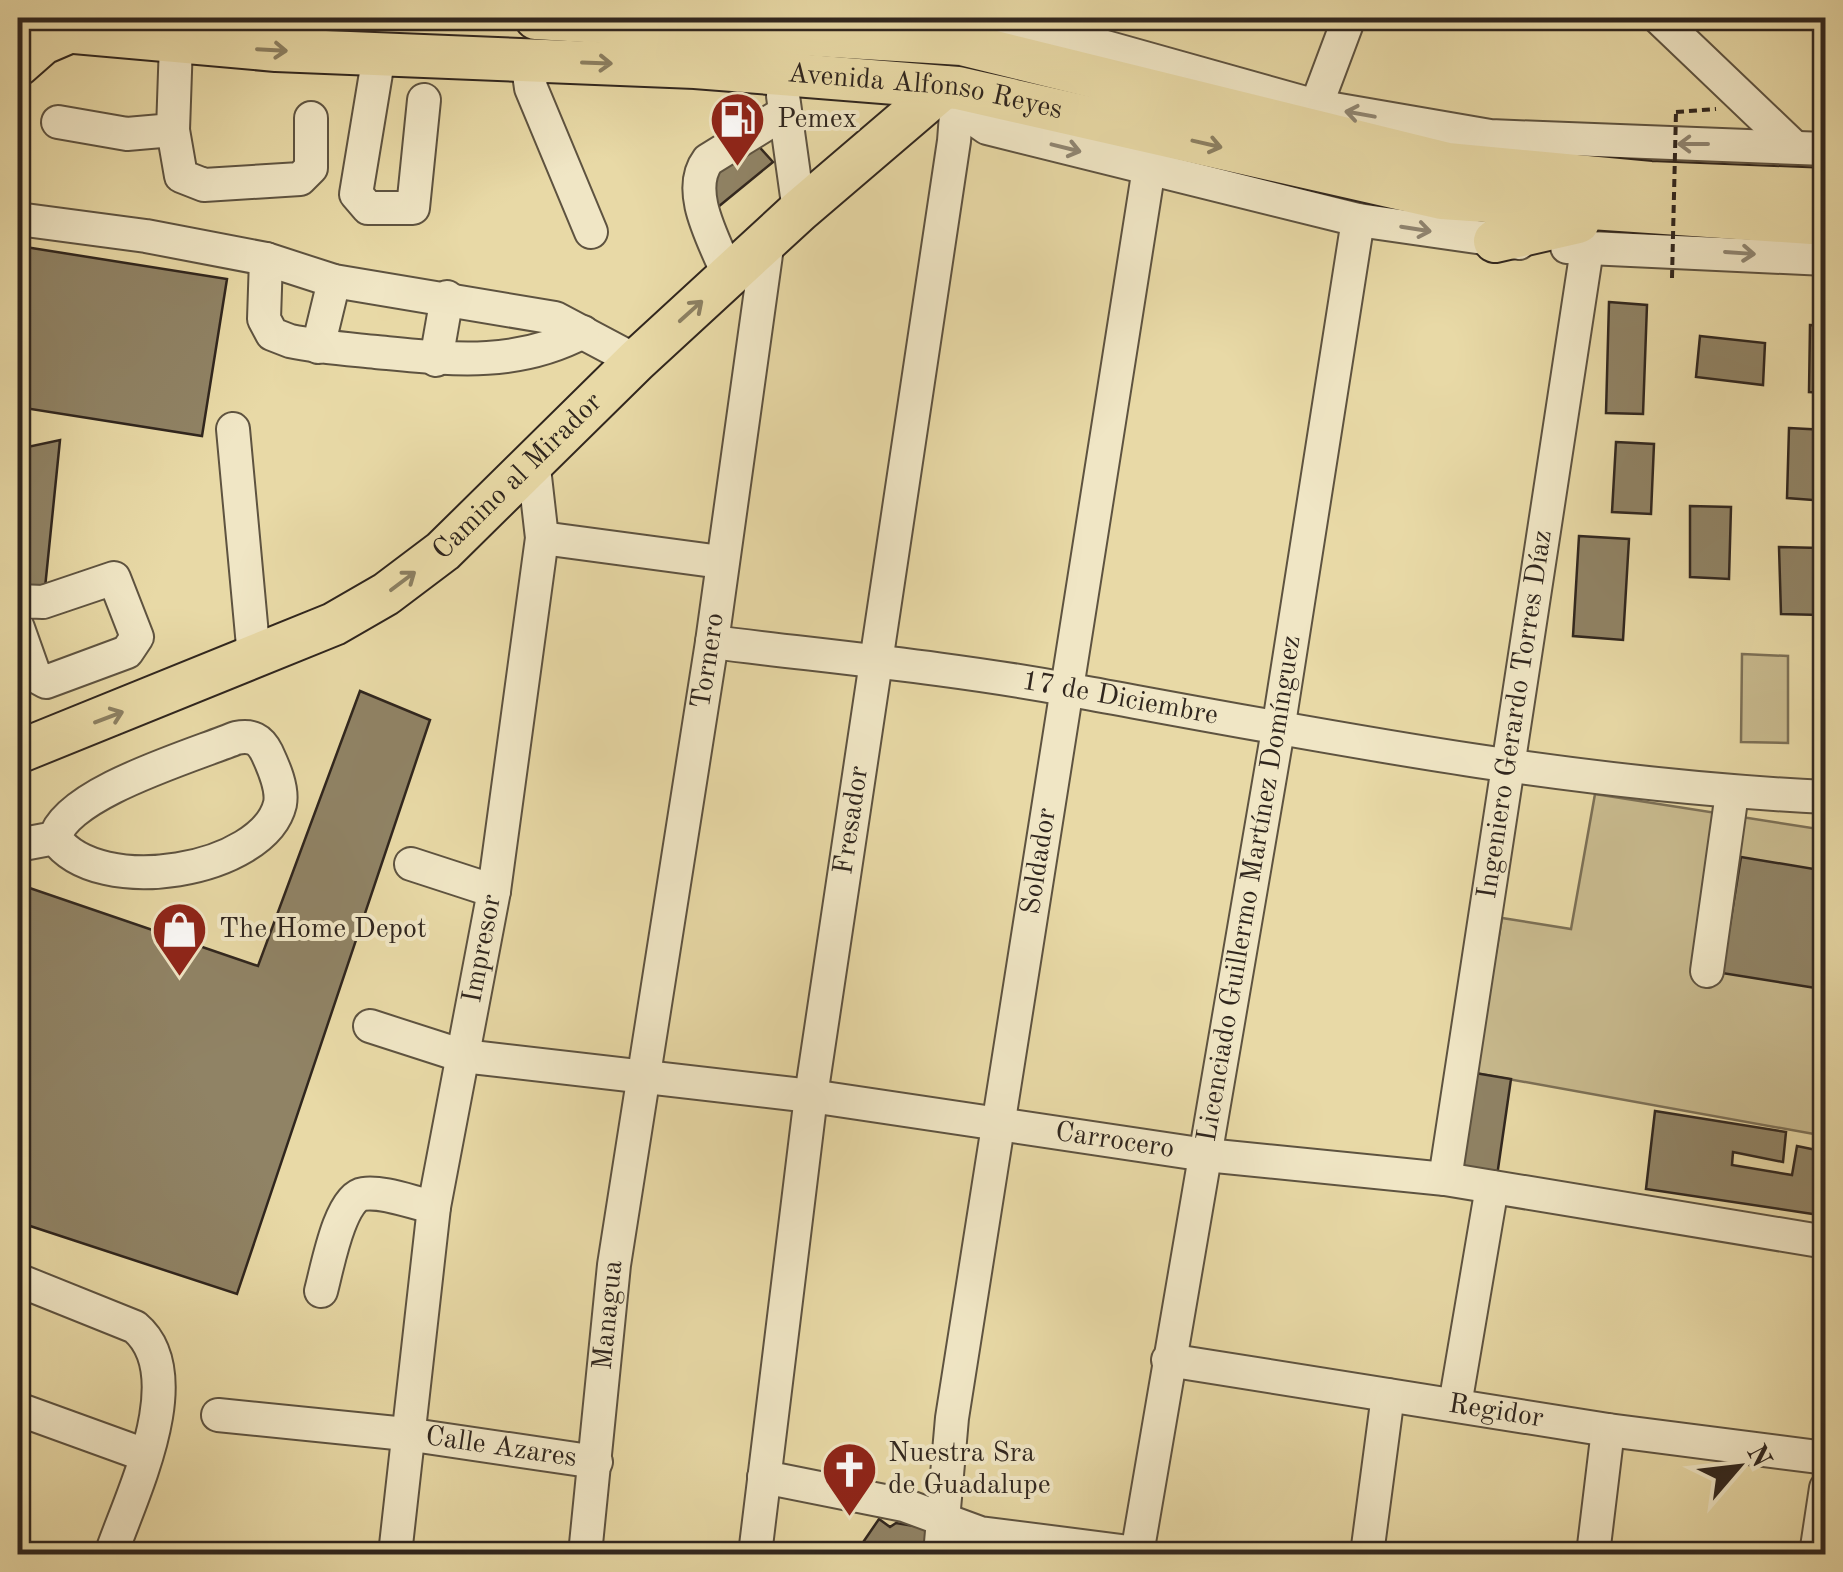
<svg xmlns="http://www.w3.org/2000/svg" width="1843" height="1572" font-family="'Old Standard TT',serif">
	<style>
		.green { fill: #c9bb8f; stroke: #7c7056; stroke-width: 2.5 }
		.building { fill: #908365; stroke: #30261e; stroke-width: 2.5 }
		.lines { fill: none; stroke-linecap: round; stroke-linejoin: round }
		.minor-casing { stroke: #5e5340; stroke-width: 36 }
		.major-casing { stroke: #30261e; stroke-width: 46 }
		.path { stroke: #30261e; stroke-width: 4; stroke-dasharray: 8 5; stroke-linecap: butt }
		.minor { stroke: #f0e6c5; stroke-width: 32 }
		.major { stroke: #e8d9a6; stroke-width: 42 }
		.path-bridge { stroke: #30261e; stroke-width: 4; stroke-dasharray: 8 5; stroke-linecap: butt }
		.oneway { stroke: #8c8062 }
		.oneway2 { stroke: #908672 }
		.labels { text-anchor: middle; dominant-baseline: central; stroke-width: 8; stroke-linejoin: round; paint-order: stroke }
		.street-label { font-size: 28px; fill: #30261e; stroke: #f0e6c5 }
		.poi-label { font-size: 28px; fill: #30261e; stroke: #f0e6c5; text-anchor: start }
	</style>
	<rect width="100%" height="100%" fill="#e8d9a6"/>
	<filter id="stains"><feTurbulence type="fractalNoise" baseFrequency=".002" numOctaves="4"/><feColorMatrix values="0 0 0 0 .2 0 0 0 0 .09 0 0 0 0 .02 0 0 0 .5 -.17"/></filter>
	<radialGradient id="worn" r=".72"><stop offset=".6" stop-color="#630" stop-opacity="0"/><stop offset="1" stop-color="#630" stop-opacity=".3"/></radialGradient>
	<!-- green -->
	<path class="green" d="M1742,654L1788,656V743L1741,742Z
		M1595,794L1825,830V1136L1475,1073L1502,918L1571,929Z"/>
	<!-- building -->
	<path class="building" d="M754,141L773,162L718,207L699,186Z
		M19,246L227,279L202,436L18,407Z
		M1609,302L1647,305L1643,414L1606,413Z
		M1810,325L1826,326V393L1809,392Z
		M1700,336L1765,343L1763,385L1696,377Z
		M1789,428L1826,430V501L1787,498Z
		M60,440L45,588L18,584V449Z
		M1616,442L1654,444L1651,514L1612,512Z
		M1690,506L1731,507L1729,579L1690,577Z
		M1579,536L1629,539L1623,640L1573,636Z
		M1779,547L1820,548L1821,615L1781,614Z
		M360,691L430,720L237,1294L18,1222V884L258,966Z
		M1741,857L1826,871L1822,989L1722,973Z
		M1475,1073L1511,1079L1497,1176L1460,1170Z
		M1655,1111L1786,1132L1783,1162L1733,1152L1732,1165L1792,1175L1797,1146L1826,1152V1216L1646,1189Z
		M879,1519L890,1527L896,1523L932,1529L928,1554H855Z"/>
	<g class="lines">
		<defs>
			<g id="minor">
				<path d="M970,18L962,44L1045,37L1102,46L1316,106L1490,136L1826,149"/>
				<path d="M1659,18L1792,145"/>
				<path d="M379,55L356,194L368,208H413L424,100"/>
				<path d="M527,60L531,88L591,232"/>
				<path d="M958,88L974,119L987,128L1358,220L1519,243"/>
				<path d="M783,96L799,211"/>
				<path d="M1316,106L1349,18"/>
				<path d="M58,122L127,134L173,130L176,43"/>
				<path d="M173,130L181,176L204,185L300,179L311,168V118"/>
				<path d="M18,219L146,236L266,259L334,281L555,318L636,361"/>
				<path d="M1567,247L1826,259"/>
				<path d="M266,259L264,319L272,334L290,341C319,347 347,349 376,352C449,359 516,368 583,332"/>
				<path d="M729,277C716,243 684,192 708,160L784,113"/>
				<path d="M318,347L334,281"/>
				<path d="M436,360L447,297"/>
				<path d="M233,429L254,657"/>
				<path d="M542,538L721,562"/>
				<path d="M18,601L43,602L114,578L137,637L127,652L46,682L35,676L18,628"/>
				<path id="s1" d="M712,642C832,657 953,668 1071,690C1322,736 1570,785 1826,797"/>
				<path d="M18,845L55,838C65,793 195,755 236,738C252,735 260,739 267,753C274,768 283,788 280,804C264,871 99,900 55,838"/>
				<path d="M411,864L494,891"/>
				<path d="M1707,971L1732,793"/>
				<path id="s2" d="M370,1026L463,1056L811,1096L1206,1155L1445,1179L1826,1242"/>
				<path id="s3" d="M1445,1179L1587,249"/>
				<path d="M18,1280L135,1327C192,1375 131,1496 111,1554"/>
				<path d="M321,1291C327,1269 340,1197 363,1194C384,1191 413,1203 434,1207"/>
				<path id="s4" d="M1168,1360L1608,1430L1826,1458"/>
				<path d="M1455,1405L1492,1187"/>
				<path d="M18,1409L145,1455"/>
				<path id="s5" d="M218,1415L406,1434L596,1462"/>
				<path d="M764,1477L904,1505L980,1533L1137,1553"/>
				<path id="s6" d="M395,1554L434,1207L494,891L542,538L533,459"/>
				<path id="s7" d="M585,1554L614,1265L712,642L768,240"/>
				<path id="s8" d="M755,1554L811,1096L954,141L958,88"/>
				<path id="s9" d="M940,1554L952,1418L1149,168"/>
				<path id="s10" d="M1137,1554L1278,730L1358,220"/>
				<path d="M1367,1554L1388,1395"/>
				<path d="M1593,1554L1608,1430"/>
				<path d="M1816,1554L1826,1488"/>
			</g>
			<g id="major">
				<path d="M536,18L962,44L1447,164L1650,183L1826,190"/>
				<path id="s11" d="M18,27L276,50L695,67L958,88L1442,198L1826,224"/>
				<path d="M18,65L43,43L71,31"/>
				<path d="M1495,241L1578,222"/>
				<path id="s12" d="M18,752L334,624L386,594L443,551L636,361L799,211L944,87"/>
			</g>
		</defs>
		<!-- minor casing -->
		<use href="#minor" class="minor-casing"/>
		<!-- major casing -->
		<use href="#major" class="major-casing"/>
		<!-- path -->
		<path class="path" d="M1676,112L1716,109"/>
		<!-- minor -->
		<use href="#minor" class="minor"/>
		<!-- major -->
		<use href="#major" class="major"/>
		<!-- path-bridge -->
		<path class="path-bridge" d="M1672,278L1676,112"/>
	</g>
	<!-- one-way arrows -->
	<defs><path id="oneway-shaft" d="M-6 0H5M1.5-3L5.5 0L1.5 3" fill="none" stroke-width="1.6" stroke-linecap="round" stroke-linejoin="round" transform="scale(2.5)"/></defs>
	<g class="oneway">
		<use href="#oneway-shaft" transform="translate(272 50) rotate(3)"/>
		<use href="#oneway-shaft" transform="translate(597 63) rotate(2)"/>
		<use href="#oneway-shaft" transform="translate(1207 144) rotate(13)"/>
		<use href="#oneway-shaft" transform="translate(691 311) rotate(-42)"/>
		<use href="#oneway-shaft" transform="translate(403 581) rotate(-37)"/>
		<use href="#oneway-shaft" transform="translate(109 717) rotate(-21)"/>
	</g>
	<g class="oneway2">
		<use href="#oneway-shaft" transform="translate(1360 114) rotate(-170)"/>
		<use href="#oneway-shaft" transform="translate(1693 144) rotate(-180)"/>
		<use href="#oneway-shaft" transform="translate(1066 148) rotate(14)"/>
		<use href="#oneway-shaft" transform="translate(1416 229) rotate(9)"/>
		<use href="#oneway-shaft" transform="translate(1740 253) rotate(4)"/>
	</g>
	<!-- icons -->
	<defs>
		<symbol id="fuel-pin" viewBox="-11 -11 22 30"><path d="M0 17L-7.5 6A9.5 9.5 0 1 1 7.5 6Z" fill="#8f2418" stroke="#f0e6c5"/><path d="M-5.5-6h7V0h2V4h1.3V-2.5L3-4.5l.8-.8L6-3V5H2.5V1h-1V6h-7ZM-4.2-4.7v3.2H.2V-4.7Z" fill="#fff"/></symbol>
		<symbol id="shop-pin" viewBox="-11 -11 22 30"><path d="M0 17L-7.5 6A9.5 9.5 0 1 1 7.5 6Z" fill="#8f2418" stroke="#f0e6c5"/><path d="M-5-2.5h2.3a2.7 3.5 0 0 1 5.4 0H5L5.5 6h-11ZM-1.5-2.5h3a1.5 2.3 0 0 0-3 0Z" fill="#fff"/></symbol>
		<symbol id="church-pin" viewBox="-11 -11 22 30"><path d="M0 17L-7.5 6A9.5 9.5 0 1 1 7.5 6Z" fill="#8f2418" stroke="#f0e6c5"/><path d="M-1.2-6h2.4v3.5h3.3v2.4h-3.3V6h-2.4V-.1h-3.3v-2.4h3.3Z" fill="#fff"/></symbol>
	</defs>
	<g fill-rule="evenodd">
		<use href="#fuel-pin" x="706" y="88" width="63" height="86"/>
		<use href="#shop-pin" x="148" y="898" width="63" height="86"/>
		<use href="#church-pin" x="818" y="1438" width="63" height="86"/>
	</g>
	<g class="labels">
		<!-- street labels -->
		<g class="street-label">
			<text stroke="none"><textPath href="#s11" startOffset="910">Avenida Alfonso Reyes</textPath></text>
			<text stroke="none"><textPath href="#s12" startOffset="578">Camino al Mirador</textPath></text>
			<text stroke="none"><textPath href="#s7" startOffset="902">Tornero</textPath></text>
			<text stroke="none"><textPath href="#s1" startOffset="412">17 de Diciembre</textPath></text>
			<text stroke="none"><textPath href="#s3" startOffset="470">Ingeniero Gerardo Torres Díaz</textPath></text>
			<text stroke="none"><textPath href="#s8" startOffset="740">Fresador</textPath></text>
			<text stroke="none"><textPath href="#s9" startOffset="700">Soldador</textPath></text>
			<text stroke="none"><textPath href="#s10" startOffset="675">Licenciado Guillermo Martínez Domínguez</textPath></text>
			<text stroke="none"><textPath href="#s6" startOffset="612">Impresor</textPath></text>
			<text stroke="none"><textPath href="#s2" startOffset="755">Carrocero</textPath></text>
			<text stroke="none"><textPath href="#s7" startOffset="240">Managua</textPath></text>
			<text stroke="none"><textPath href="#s4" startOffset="332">Regidor</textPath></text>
			<text stroke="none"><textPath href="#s5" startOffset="285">Calle Azares</textPath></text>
		</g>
		<!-- poi labels -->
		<g class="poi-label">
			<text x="777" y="120">Pemex</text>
			<text x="219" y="930">The Home Depot</text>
			<text x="888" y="1454">Nuestra Sra<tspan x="888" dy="32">de Guadalupe</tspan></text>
		</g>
	</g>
	<!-- margin -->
	<rect width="1843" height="1572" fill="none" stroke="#e8d9a6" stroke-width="60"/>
	<rect x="20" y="20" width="1803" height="1532" fill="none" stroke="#30261e" stroke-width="5"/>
	<rect x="30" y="30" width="1783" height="1512" fill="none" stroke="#30261e" stroke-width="2.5"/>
	<!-- north arrow -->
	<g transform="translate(1738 1467) rotate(62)" stroke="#f0e6c5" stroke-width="8" paint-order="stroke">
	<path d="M0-8L18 38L0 25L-18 38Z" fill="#30261e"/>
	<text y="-15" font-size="28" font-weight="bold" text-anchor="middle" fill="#30261e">N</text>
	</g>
	<rect width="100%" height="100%" filter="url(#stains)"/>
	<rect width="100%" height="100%" fill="url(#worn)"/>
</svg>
